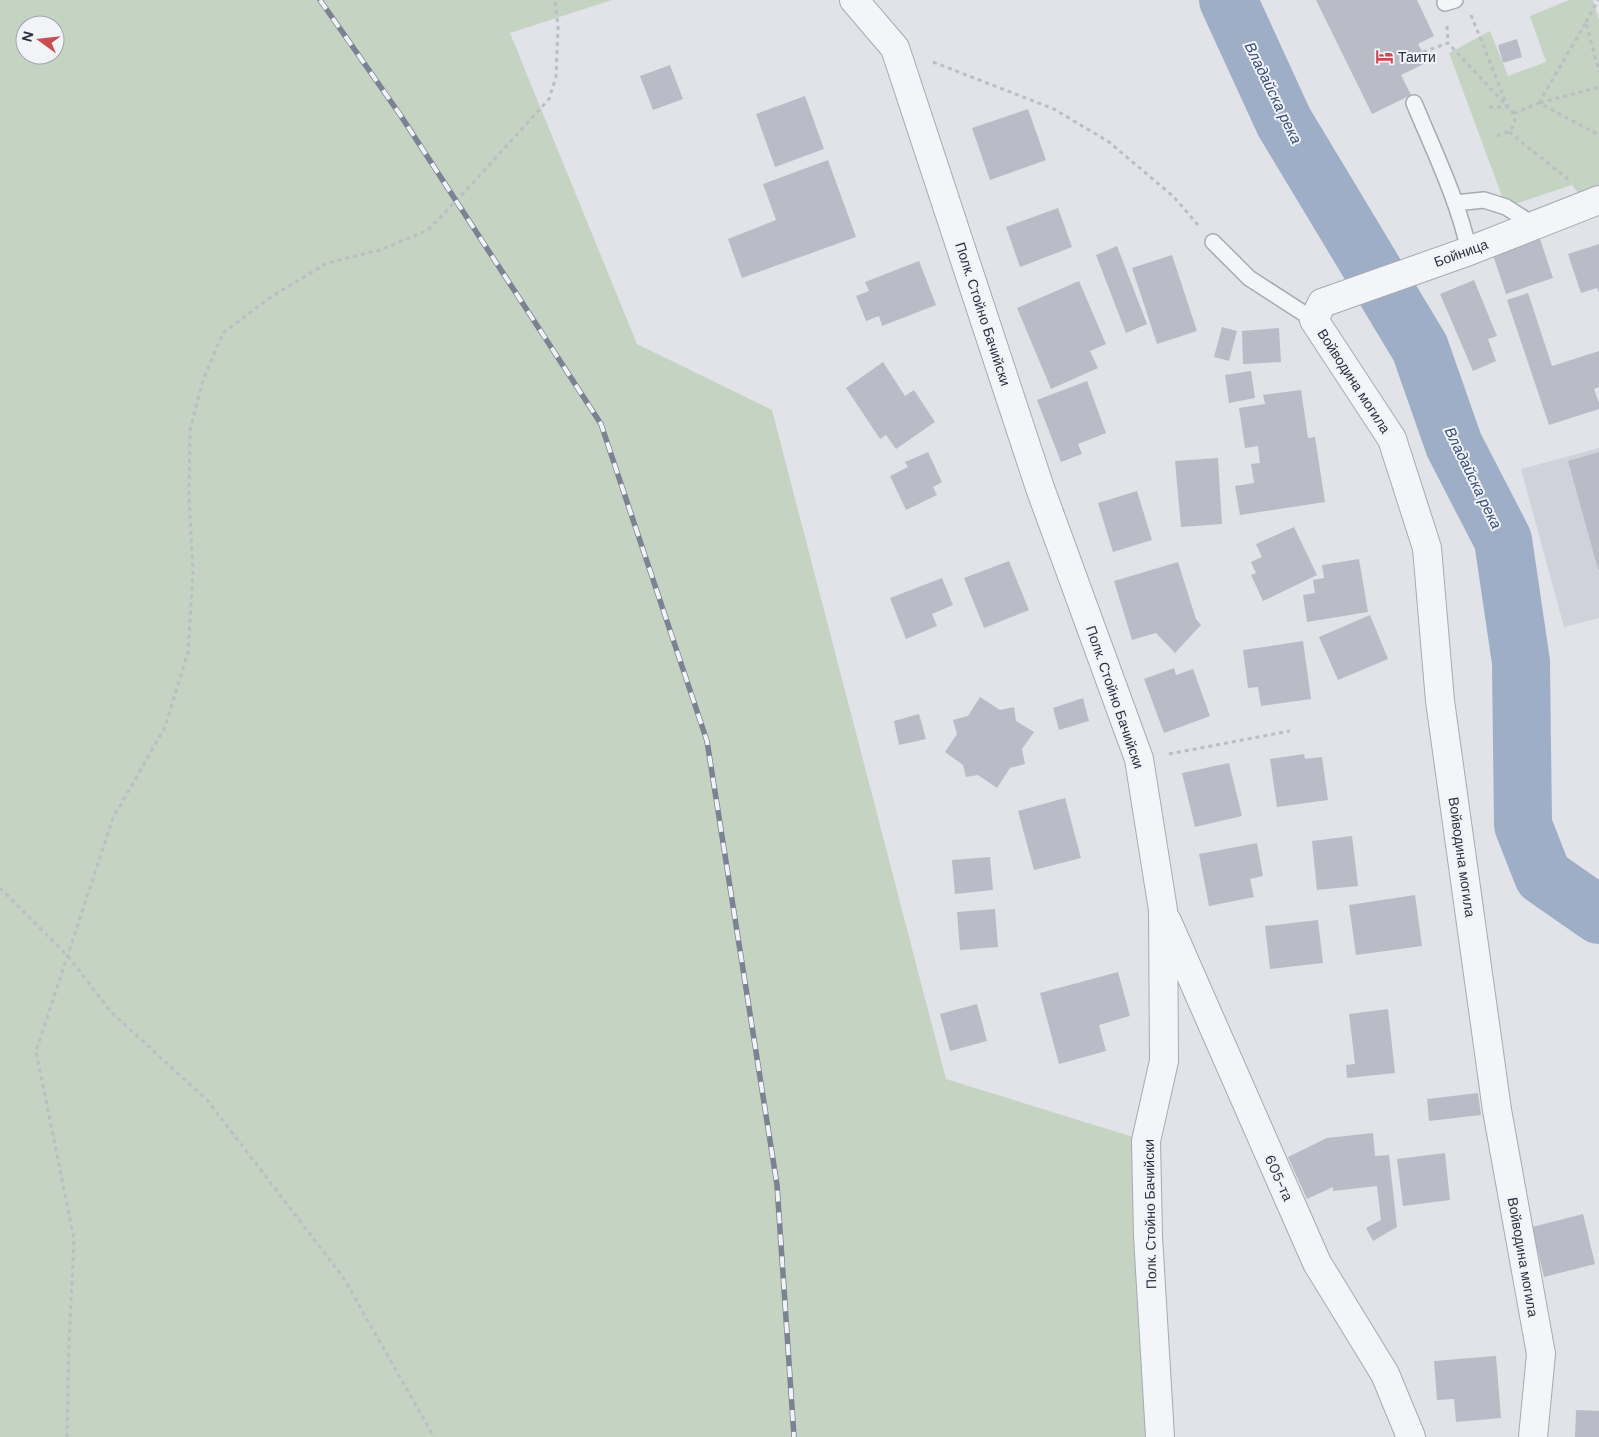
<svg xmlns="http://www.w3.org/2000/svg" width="1599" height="1437" font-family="'DM Sans',sans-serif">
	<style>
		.built { fill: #cfd2db }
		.green { fill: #c5d3c3; fill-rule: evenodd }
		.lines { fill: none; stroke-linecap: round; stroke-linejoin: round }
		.river { stroke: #9eaec7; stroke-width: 58 }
		.building { fill: #b9bcc6 }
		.service-casing { stroke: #a6aab3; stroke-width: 18 }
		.minor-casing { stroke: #a6aab3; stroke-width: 30 }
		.path { stroke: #bbbec4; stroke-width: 3; stroke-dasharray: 4 4; stroke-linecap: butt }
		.service { stroke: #f4f5f8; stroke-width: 15 }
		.minor { stroke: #f4f5f8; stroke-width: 28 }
		.rail-casing { stroke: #7b8292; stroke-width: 5.5 }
		.rail { stroke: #f1f3f7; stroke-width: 4; stroke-dasharray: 11; stroke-linecap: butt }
		.labels { text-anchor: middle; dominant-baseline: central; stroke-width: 4; stroke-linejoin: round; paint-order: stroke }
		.poi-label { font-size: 14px; fill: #2a3040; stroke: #f1f3f7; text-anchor: start }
		.street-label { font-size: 14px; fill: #2a3040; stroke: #f1f3f7 }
		.water-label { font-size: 15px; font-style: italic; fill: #364b72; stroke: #f1f3f7 }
	</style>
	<rect width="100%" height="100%" fill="#e1e3e9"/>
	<!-- built -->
	<path class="built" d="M1599,448V618L1564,627L1521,469Z"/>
	<!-- green -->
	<path class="green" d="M0,0H612L510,33L637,344L772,410L946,1079L1146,1141L1160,1437H0ZM25,25H55V55H25Z
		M1569,0H1593L1599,20V192L1582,198L1572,185L1506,207L1449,53L1490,31L1508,76L1546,62L1530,16Z"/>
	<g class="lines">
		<!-- river -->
		<path class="river" d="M1228,0L1284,122L1420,348L1454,445L1503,540L1521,662L1523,825L1543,876L1599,915"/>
	</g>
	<!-- building -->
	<path class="building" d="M1316,0H1417L1434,36L1418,44L1428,62L1401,75L1411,95L1372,114Z
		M1517,39L1522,57L1503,63L1498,45Z
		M670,65L683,99L653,110L640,76Z
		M805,96L824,149L775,167L756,114Z
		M1028,109L1046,160L990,180L972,128Z
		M828,160L856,237L742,278L728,239L776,220L763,184Z
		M1058,208L1072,247L1020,267L1006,227Z
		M1539,236L1553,278L1506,294L1492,252Z
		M1599,244V293L1597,288L1581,293L1568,254Z
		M1117,246L1147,324L1126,333L1096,255Z
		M1172,255L1197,331L1157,344L1132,268Z
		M919,261L936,305L882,326L879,316L866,321L856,296L869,291L865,282Z
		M1474,280L1497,336L1488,339L1496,361L1473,371L1440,294Z
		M1079,281L1106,344L1090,351L1098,368L1051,389L1017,308Z
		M1528,293L1552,366L1599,351V387L1594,389L1599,403V409L1549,425L1507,300Z
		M1222,327L1237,331L1229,361L1214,357Z
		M1279,328L1281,362L1243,364L1242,331Z
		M883,362L905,396L914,390L935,422L896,449L886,435L880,439L846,388Z
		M1251,371L1255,398L1229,403L1225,375Z
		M1087,381L1106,433L1078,444L1082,454L1061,462L1037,400Z
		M1301,390L1308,438L1315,437L1325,502L1240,515L1235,486L1254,483L1251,464L1260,463L1258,446L1245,448L1239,408L1265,404L1263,395Z
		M928,452L942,482L933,487L937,495L906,510L890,476L908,467L905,462Z
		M1599,452V569H1598L1568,461Z
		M1218,458L1222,524L1181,527L1175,461Z
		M1137,491L1152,540L1113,552L1098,503Z
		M1294,527L1317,575L1263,601L1251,575L1256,573L1251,562L1262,557L1256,544Z
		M1359,559L1368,612L1307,622L1303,595L1315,593L1313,580L1324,578L1322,565Z
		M1009,561L1029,610L984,628L964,578Z
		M1178,562L1196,619L1201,625L1175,653L1156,633L1132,640L1114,581Z
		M942,578L953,605L932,614L937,626L906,639L890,598Z
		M1370,615L1388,659L1338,680L1319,637Z
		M1303,641L1311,699L1261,706L1258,687L1248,688L1243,650Z
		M1174,668L1176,675L1193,669L1210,716L1164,733L1144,679Z
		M980,697L1000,710L1014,707L1016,721L1034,732L1022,749L1025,764L1010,768L997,788L978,775L966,777L963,765L945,752L957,734L953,720L968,716Z
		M1083,698L1089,721L1059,730L1053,708Z
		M919,714L926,739L899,745L894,721Z
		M1304,754L1305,759L1322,757L1328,800L1277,807L1270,759Z
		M1229,763L1242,816L1195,827L1182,773Z
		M1065,798L1081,858L1034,870L1018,811Z
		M1352,836L1358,886L1317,890L1312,841Z
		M1257,843L1263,876L1250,879L1254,897L1209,906L1199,854Z
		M990,857L993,890L955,894L952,860Z
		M1415,895L1422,946L1356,955L1349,905Z
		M995,909L998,947L960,950L957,912Z
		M1318,920L1323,963L1270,969L1265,926Z
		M1118,972L1130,1016L1099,1025L1106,1051L1059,1064L1040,993Z
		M977,1004L987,1041L950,1051L940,1014Z
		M1388,1009L1395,1073L1347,1078L1346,1065L1355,1064L1349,1014Z
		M1478,1093L1481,1115L1429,1121L1427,1099Z
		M1373,1133L1375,1156L1389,1155L1397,1227L1373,1241L1366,1228L1381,1220L1377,1186L1333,1191V1187L1307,1199L1288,1157L1327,1138Z
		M1445,1153L1450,1200L1403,1206L1397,1159Z
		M1583,1214L1595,1264L1544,1277L1532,1227Z
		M1496,1356L1501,1418L1456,1422L1454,1399L1437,1400L1434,1361Z
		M1576,1410L1599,1411V1437H1575Z"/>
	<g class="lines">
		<defs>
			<path id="service" d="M1445,3L1455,0
				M1414,103C1434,151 1458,200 1469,251
				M1455,203L1484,200L1506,207L1534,225
				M1213,242L1249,278L1314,320"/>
			<path id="minor" d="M854,0L895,48L1040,488L1139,759L1163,910L1164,1061L1146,1141L1148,1236L1160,1437
				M1167,921L1317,1263L1385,1374L1411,1437
				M1533,1437L1541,1354L1497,1110L1440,701L1427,548L1392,439L1314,320L1322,303L1469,251L1599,200"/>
		</defs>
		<!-- service casing -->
		<use href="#service" class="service-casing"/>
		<!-- minor casing -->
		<use href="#minor" class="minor-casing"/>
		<!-- path -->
		<path class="path" d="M1471,15L1508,107
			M1586,22L1598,0
			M1447,26L1448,43
			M1423,52L1448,43L1506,105
			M933,62L1054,109L1109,142L1174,197L1198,225
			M1539,103L1586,22L1599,72
			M1540,103L1599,87
			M1489,107H1508C1515,113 1518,124 1509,131C1506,133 1501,134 1497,136
			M1514,113L1539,103L1599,135
			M1509,132L1569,180
			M1169,754L1290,731
			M0,888L68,956L111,1012L207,1100L343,1277L434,1437
			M67,1437L69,1344L74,1239L36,1051L113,818L165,727L188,652L193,572L189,495L190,430L203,380L223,333L271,297L327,263L380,250L428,230L473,183L549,99L556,77L558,27L555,0"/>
		<!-- service -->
		<use href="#service" class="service"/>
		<!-- minor -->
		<use href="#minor" class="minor"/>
		<defs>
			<path id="rail" d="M320,0L401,116L601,424L707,741L777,1185L794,1437"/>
		</defs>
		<!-- rail casing -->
		<use href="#rail" class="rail-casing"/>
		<!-- rail -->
		<use href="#rail" class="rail"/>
	</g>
	<!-- icons -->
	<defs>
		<symbol id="hotel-bare" viewBox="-9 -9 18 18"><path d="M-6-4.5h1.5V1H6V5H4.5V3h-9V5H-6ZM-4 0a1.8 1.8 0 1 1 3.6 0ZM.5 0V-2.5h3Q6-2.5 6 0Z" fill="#c84c52" stroke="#f1f3f7" stroke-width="2.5" paint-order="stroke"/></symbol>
	</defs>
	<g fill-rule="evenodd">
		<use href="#hotel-bare" x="1372" y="44" width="25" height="25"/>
	</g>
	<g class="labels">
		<!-- poi labels -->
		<g class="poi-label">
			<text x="1398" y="57">Таити</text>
		</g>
		<!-- street labels -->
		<g class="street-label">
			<text transform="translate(1461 253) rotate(-20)">Бойница</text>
			<text transform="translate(983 314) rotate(72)">Полк. Стойно Бачийски</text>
			<text transform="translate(1354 381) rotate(57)">Войводина могила</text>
			<text transform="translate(1115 697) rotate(71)">Полк. Стойно Бачийски</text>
			<text transform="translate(1462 857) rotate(82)">Войводина могила</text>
			<text transform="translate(1279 1178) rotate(66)">605-та</text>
			<text transform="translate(1150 1214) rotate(-91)">Полк. Стойно Бачийски</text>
			<text transform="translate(1523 1257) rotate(80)">Войводина могила</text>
		</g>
		<!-- water labels -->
		<g class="water-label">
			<text transform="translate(1273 93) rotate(64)">Владайска река</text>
			<text transform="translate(1473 478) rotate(64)">Владайска река</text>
		</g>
	</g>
	<!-- north arrow -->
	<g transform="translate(40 40) rotate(285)"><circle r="24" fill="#f1f3f7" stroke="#a1a5ae"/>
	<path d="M0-4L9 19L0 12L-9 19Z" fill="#c84c52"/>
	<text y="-8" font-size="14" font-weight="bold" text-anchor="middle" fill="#2a3040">N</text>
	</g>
</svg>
